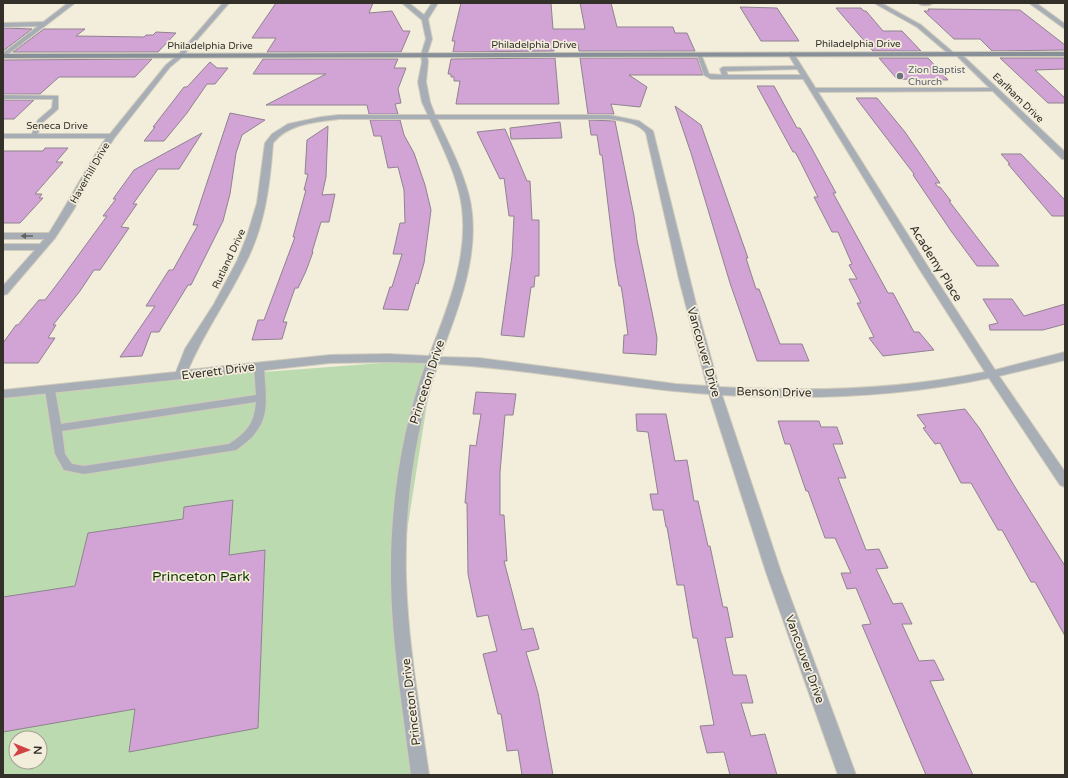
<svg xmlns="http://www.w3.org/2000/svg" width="1068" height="778" font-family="'Varela Round',sans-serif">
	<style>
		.green { fill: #bbdab0; fill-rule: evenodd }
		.building { fill: #d2a3d5; stroke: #908390 }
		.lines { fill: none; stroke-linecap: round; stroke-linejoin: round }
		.service-casing { stroke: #d0cbbb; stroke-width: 2 }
		.minor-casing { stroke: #d0cbbb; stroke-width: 2 }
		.tertiary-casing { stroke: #d0cbbb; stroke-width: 2 }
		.secondary-casing { stroke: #d0cbbb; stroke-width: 2 }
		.service { fill: #a8aeb5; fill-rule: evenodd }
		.minor { fill: #a8aeb5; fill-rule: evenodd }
		.tertiary { fill: #a8aeb5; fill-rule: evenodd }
		.secondary { fill: #879099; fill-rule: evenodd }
		.oneway { fill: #616261 }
		.worship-dot { fill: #6b7280; stroke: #f3eddb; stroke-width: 1.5 }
		.labels { text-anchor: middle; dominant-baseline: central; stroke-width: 3.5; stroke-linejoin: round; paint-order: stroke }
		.far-street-label { font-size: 10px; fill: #323029; stroke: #f3eddb }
		.far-worship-label { font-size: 10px; fill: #5b616d; stroke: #f3eddb; text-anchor: start }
		.street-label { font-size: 12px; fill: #323029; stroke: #f3eddb }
		.near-park-label { font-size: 14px; fill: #123700; stroke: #f3eddb }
	</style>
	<rect width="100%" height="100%" fill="#f3eddb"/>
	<!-- green -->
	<path class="green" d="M434,359L399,582L420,775H3V394L93,385ZM16,738H40V762H16Z"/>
	<!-- building -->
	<path class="building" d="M276,3H373L369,13L392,11L403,31H410L401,52H267L276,38H252Z
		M461,3H551L553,29H585L580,3H611L617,27H673L675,33H687L695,51H579L578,44L554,47V51L453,52L455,41H452Z
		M740,7L777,8L799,41H761Z
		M836,8H861L864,11H866L883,31H902L921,51H873Z
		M928,9L1020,10L1065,45V50L992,51L980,39H954L924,11H929Z
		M3,28L32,29L3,51Z
		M44,29H85L76,36L144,37L146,35H153L156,32L176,33L158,52H13Z
		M555,58L559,104H456L460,81H454V77H451V74H448L451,59Z
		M580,58H697L703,75H629L647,87L640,107L611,104L614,114H588Z
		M879,58H928L948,80L897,79Z
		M1000,58H1065V69L1035,70L1065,98V103H1048Z
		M152,59L135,77H59L40,94H3V60Z
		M263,59H398L394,68H406L398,89L401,103L395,104L398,114H369L367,105H266L326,74H253Z
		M210,62L217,68H228L215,84H207L187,113L164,141H144L155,127H153L184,87H187Z
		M757,86H774L797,128H800L811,147L836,193H833L888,293H893L914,332H919L934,350L883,356L869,338L874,337L857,303H861L849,279H857L849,265L852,264L838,232H832L814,197H818L800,161L795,152H793Z
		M856,98H877L905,132L940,183H935L938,187H940L951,201H949L999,266H977L951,231L913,175L914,174Z
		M3,100H34L14,119H3Z
		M675,106L701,125L748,258H746L756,289H759L780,344H802L809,361H757L730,283L691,153Z
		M230,113L265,120L242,135L236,153L230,194L223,221L191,285H188L159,332H151L142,356L120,357L155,306H146L169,270H173L198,225H193Z
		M370,120H400L404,135L414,153L425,185L431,210L424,263L418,284L416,283L408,310L383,309L390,287H392L402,254H393L400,223H405L404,190L398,167L388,168L381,136H374Z
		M589,120L615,121L634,216L637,240L652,312L657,338L656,355L623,353L624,335H628L623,298L621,286H619L615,262L602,155H600L597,135H591Z
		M560,122L562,138L511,139L510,128Z
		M328,126L326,177L322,195L335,194L329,222H321L312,252H313L306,271L298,288H295L283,322H287L282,339L252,340L258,320H264L295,237H293L306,190H304L308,174H305L307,140Z
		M505,129L527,181H530L532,220H539V276H535L534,287H531L524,337L501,335L512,256L514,216H509L504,178L500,179L477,132Z
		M202,133L179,169H158L133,204H137L121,227L129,228L100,270H94L80,291L53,325H56L48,338H55L38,363H3V343L16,325H18L39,300H45L61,279L107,216H103L116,199H113L134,170Z
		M45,148H68L56,162H63L35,194H42L39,198H43L20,223H3V151H43Z
		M1001,154H1021L1065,200V216H1052L1008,164H1010Z
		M983,299H1012L1024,316L1065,304V324L1043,330H990L989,325L998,323Z
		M476,392L516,394L513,415H505L500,472V515H504L507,561H504L522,630L533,628L539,649L526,652L538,693L553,775H522L518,750L507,751L501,714H498L483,654L497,651L488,615L477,617L468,574L467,503H465L470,445L476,446L481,414H473Z
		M965,409L980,429L1015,487L1065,566V636L1035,582H1031L1002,530H998L971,483H961L940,443L935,444L923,428L926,427L917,415Z
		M636,414H666L675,461L687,460L694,501H698L708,546H710L723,607H727L733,637L725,638L733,675H746L753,703H741L751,736L765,734L777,775H730L724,752L707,753L700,726L714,725L697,638H693L684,585H677L667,527H666L663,510H653L650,494H658L648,432L637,431Z
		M778,421H819L821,427H837L843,444H833L846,478H838L866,550L879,549L888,568L876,569L893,604L902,603L912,624H902L919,661L934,660L944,680L930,681L973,775H926L862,625L871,624L856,588L847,589L841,573H851L835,538H825L808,491H806L790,444H785Z
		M233,500L229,555L265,550L258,728L129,752L135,709L3,732V597L75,586L88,533L183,519L184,507Z"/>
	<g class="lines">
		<defs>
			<path id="service" d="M3,23L44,22L47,24L44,26L3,27Z
				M697,54H701L709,74L722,75L720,69L723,67L799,66L802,68L801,69L726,71L728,75H805L808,77L805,79H711L704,75Z
				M995,88L998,90L997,91L813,92L810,90L813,88Z
				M3,95L58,96V109L43,122L36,137H32L31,136L38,120L52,108L53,99H3Z
				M259,363L264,366C266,405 273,425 236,450L84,474L64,470L55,454L45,390L46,388H54L55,390L61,424L256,395L254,366ZM256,402C254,424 247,432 229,444L84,466L72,464L65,454L62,431Z"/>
			<path id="minor" d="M68,3H75L3,58V53Z
				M223,3H229L182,57L170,67L115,137L95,167L74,209L55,238L7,294L3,295V286L35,250H3V244H40L44,239H3V233H49C69,202 85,169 106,138H3V134H110L166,65L178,55Z
				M402,3H409L424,15L432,3H438L428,19L432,39L427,55L428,62L426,82L430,102L435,115H609L639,121L653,131L697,308L719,387C808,392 898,390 985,372L920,270L788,54L791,52L794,54L930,270L995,370L1065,352V360L999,376L1065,472V487L1060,485L989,378C901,397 811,400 722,395L781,572L856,775H838L766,572L709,394C618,388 529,368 438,364C414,433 404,506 406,579C408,645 420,710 429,775H411C403,710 392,645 391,580C390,506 401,432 426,363L388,362L330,363L3,398V390L176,372L185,349L214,304L237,261L247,236L257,203L265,143L272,134L288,124L321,117L339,115H428L422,102L418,82L422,62L421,55L426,39L422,20ZM339,119H430C441,144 454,169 460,196C472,250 448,307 429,356L388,354L330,355L188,370C204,332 228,299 246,262C265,225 270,184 273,143C289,123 316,122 339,119ZM437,119H609C623,121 637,122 646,133L679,279L707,386L676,384L479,358L440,357C459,307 482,250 469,196C462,169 449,144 437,119Z
				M874,3H881L921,25L955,54L960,53L1065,152V159H1062L955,54L950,55L917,27Z
				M918,3H933C930,6 921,6 918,3Z"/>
			<path id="tertiary" d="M1029,3H1036L1065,24V29Z"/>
			<path id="secondary" d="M1065,52V56L3,58V54Z"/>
		</defs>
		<!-- service casing -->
		<use href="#service" class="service-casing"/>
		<!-- minor casing -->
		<use href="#minor" class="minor-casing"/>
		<!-- tertiary casing -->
		<use href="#tertiary" class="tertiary-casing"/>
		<!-- secondary casing -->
		<use href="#secondary" class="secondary-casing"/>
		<!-- service -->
		<use href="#service" class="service"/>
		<!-- minor -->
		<use href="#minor" class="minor"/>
		<!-- tertiary -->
		<use href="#tertiary" class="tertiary"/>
		<!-- secondary -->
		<use href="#secondary" class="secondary"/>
	</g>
	<!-- one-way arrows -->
	<defs><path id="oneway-solid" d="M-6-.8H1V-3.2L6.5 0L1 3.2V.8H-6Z"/></defs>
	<use class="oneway" href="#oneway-solid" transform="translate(27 236) rotate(180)"/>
	<!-- markers -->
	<circle class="worship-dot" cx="900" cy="76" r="4"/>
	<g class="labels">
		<!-- far-street labels -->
		<g class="far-street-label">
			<text x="858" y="44">Philadelphia Drive</text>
			<text x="534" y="45">Philadelphia Drive</text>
			<text x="210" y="46">Philadelphia Drive</text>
			<text transform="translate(1018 98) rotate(44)">Earlham Drive</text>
			<text x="57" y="126">Seneca Drive</text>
			<text transform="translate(90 173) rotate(-60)">Haverhill Drive</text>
			<text transform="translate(229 259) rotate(-65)">Rutland Drive</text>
		</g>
		<!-- far-worship labels -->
		<g class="far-worship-label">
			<text x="908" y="70">Zion Baptist<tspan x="908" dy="12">Church</tspan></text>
		</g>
		<!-- street labels -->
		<g class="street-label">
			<text transform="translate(936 263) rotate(58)">Academy Place</text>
			<text transform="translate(704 352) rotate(74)">Vancouver Drive</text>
			<text transform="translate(218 371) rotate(-7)">Everett Drive</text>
			<text transform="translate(427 382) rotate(-72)">Princeton Drive</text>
			<text transform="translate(774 392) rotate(1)">Benson Drive</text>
			<text transform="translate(805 659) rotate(70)">Vancouver Drive</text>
			<text transform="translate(411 702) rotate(-97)">Princeton Drive</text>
		</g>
		<!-- near-park labels -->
		<g class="near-park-label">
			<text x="201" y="576">Princeton Park</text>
		</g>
	</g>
	<!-- border -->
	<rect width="1068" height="778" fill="none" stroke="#323029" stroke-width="8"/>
	<!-- north arrow -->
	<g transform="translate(28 750) rotate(91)"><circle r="19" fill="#f3eddb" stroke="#a6a194"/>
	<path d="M0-3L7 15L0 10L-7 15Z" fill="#d24245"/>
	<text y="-6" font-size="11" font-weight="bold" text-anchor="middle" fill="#323029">N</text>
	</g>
</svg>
